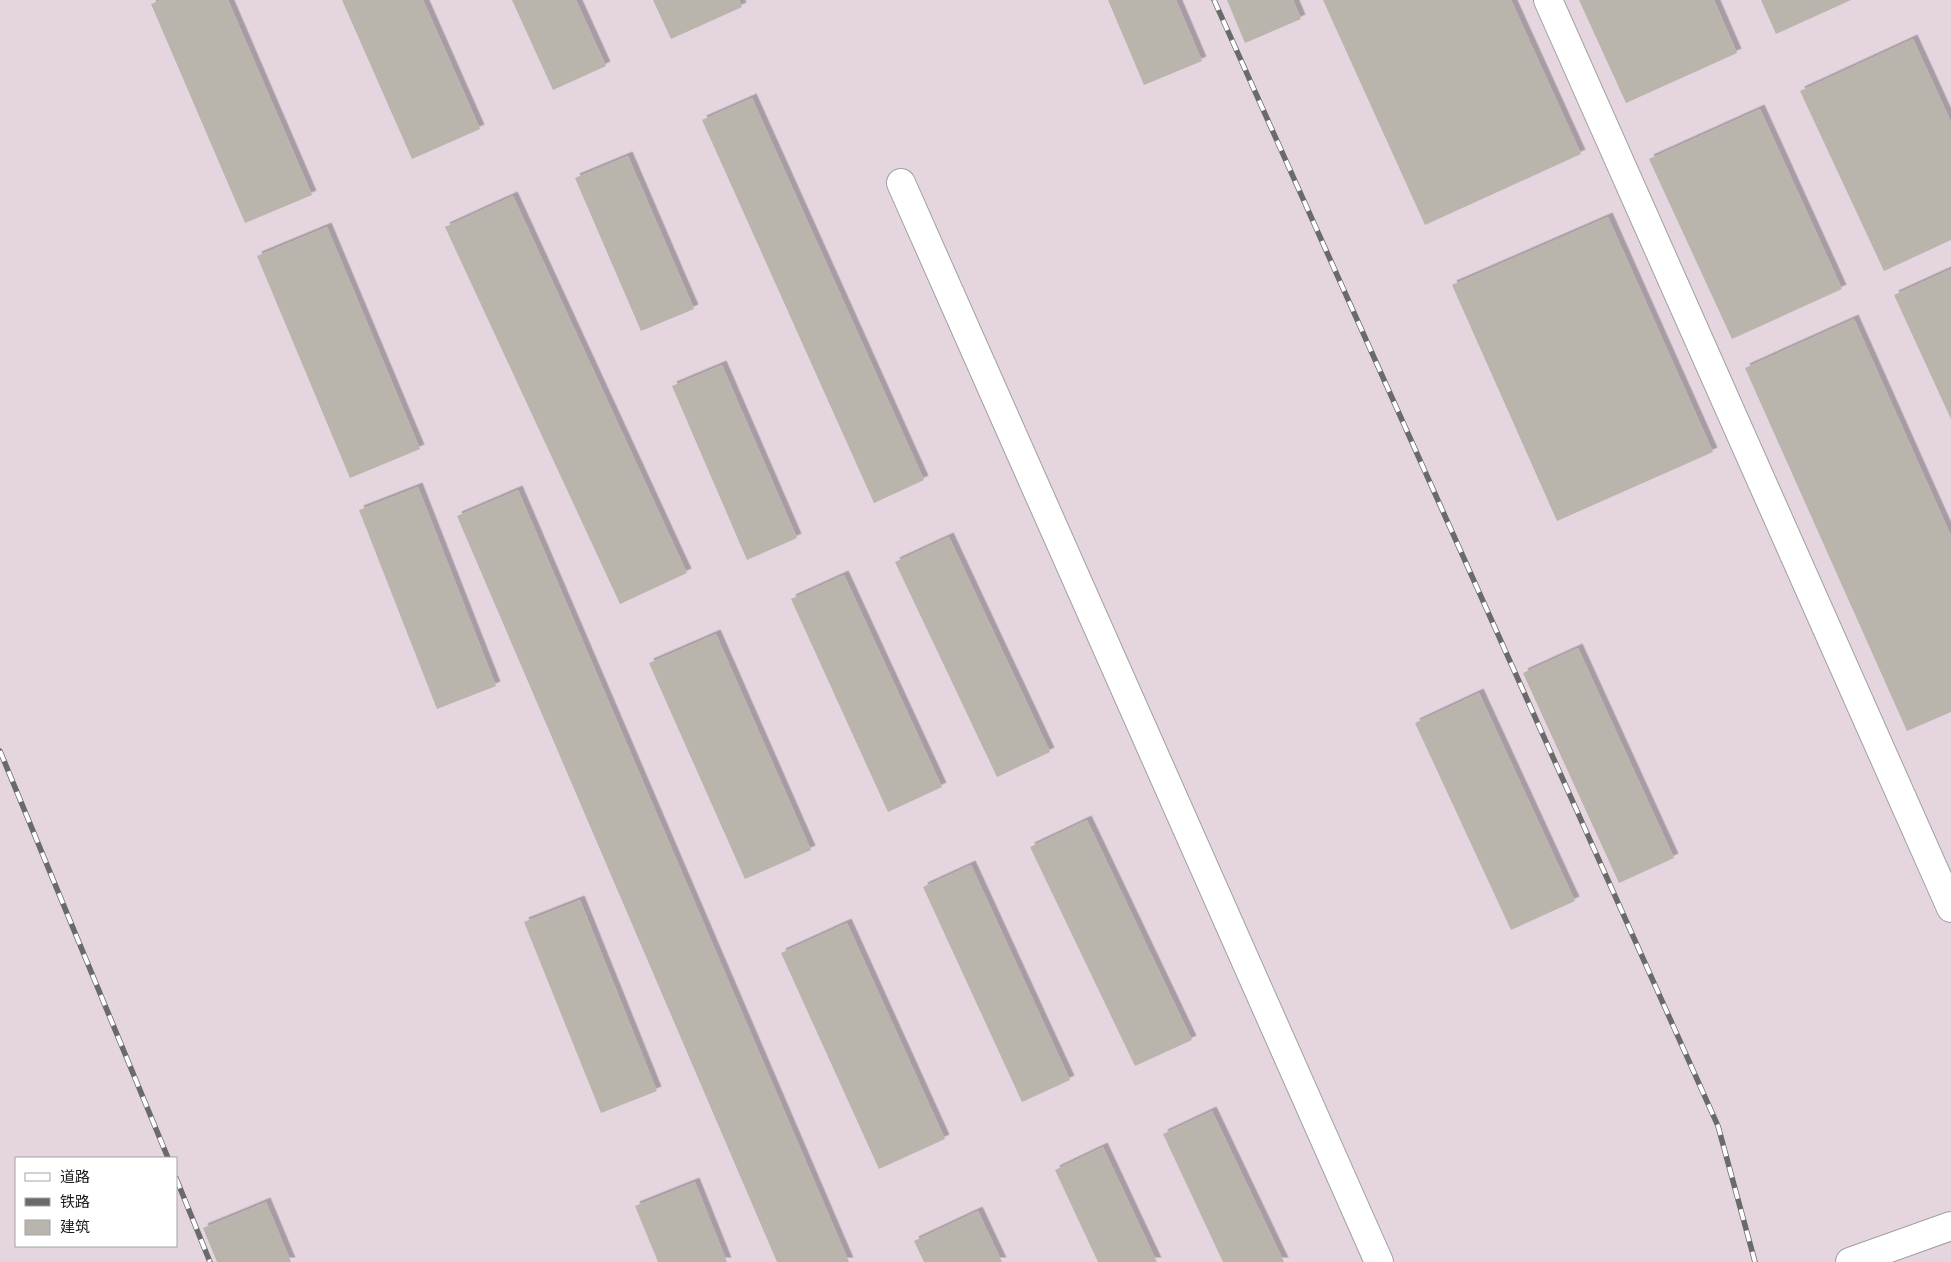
<svg xmlns="http://www.w3.org/2000/svg" width="1951" height="1262" font-family="Figtree,'Noto Sans SC',sans-serif">
	<style>
		.industrial { fill: #e5d5df; fill-rule: evenodd }
		.building { fill: #b9b4ac; filter: url(#shadow) }
		.lines { fill: none; stroke-linecap: round; stroke-linejoin: round }
		.minor-casing { stroke: #a0a0a0; stroke-width: 30 }
		.minor { stroke: #fff; stroke-width: 28 }
		.rail-casing { stroke: #6a6a6a; stroke-width: 5.5 }
		.rail { stroke: #fff; stroke-width: 4; stroke-dasharray: 11; stroke-linecap: butt }
	</style>
	<defs>
		<filter id="shadow"><feDropShadow dx="4.5" dy="-4.5" stdDeviation="0" flood-color="#0004"/></filter>
	</defs>
	<rect width="100%" height="100%" fill="#ecebe2"/>
	<!-- industrial -->
	<path class="industrial" d="M0,0H1951V1262H0ZM16,1158H176V1246H16Z"/>
	<!-- building -->
	<path class="building" d="M161,0H228L312,195L245,223L151,4Z
		M342,0H423L480,129L412,159Z
		M512,0H576L606,66L553,90Z
		M653,0H739L742,7L671,39Z
		M1108,0H1176L1202,61L1144,85Z
		M1227,0H1293L1301,19L1245,43Z
		M1323,0H1511L1581,154L1425,225Z
		M1579,0H1714L1737,53L1626,103Z
		M1761,0H1851L1776,34Z
		M1913,39L1951,122V240L1884,271L1800,91Z
		M752,98L924,480L874,503L702,120Z
		M1760,109L1842,289L1732,339L1649,159Z
		M628,156L694,309L641,331L575,178Z
		M513,196L687,573L620,604L445,227Z
		M1608,217L1713,452L1557,521L1452,285Z
		M327,227L420,449L350,478L257,256Z
		M1951,269V419L1894,295Z
		M1854,319L1951,536V712L1907,731L1745,368Z
		M722,365L797,538L747,560L672,386Z
		M418,487L496,686L437,709L359,510Z
		M518,490L849,1262H777L457,516Z
		M949,537L1050,752L997,777L895,562Z
		M844,575L942,787L888,812L791,599Z
		M716,634L811,850L745,879L649,663Z
		M1578,648L1674,858L1619,883L1523,673Z
		M1479,693L1575,901L1511,930L1415,723Z
		M1087,820L1192,1040L1135,1066L1030,847Z
		M971,865L1070,1080L1022,1102L923,887Z
		M580,900L657,1091L601,1113L524,922Z
		M847,923L945,1139L879,1169L781,953Z
		M1212,1111L1284,1262H1223L1163,1134Z
		M1103,1147L1157,1262H1098L1055,1170Z
		M695,1182L727,1262H658L635,1206Z
		M266,1202L291,1262H217L203,1228Z
		M978,1211L1002,1262H924L914,1241Z"/>
	<g class="lines">
		<defs>
			<path id="minor" d="M1548,0L1951,908
				M901,183L1379,1262
				M1850,1262L1951,1226"/>
		</defs>
		<!-- minor casing -->
		<use href="#minor" class="minor-casing"/>
		<!-- minor -->
		<use href="#minor" class="minor"/>
		<defs>
			<path id="rail" d="M1214,0L1718,1126L1755,1262
				M0,751L168,1158
				M176,1178L210,1262"/>
		</defs>
		<!-- rail casing -->
		<use href="#rail" class="rail-casing"/>
		<!-- rail -->
		<use href="#rail" class="rail"/>
	</g>
	<!-- legend -->
	<rect x="15" y="1157" width="162" height="90" fill="#ffffff" stroke="#a4a4a4"/>
	<rect x="25" y="1173" width="25" height="8" fill="#ffffff" stroke="#a4a4a4"/>
	<text x="60" y="1182" font-size="15" fill="#1c1c1c">道路</text>
	<rect x="25" y="1198" width="25" height="8" fill="#6a6a6a" stroke="#a4a4a4"/>
	<text x="60" y="1207" font-size="15" fill="#1c1c1c">铁路</text>
	<rect x="25" y="1220" width="25" height="15" fill="#b9b4ac" stroke="#a4a4a4"/>
	<text x="60" y="1232" font-size="15" fill="#1c1c1c">建筑</text>
</svg>
